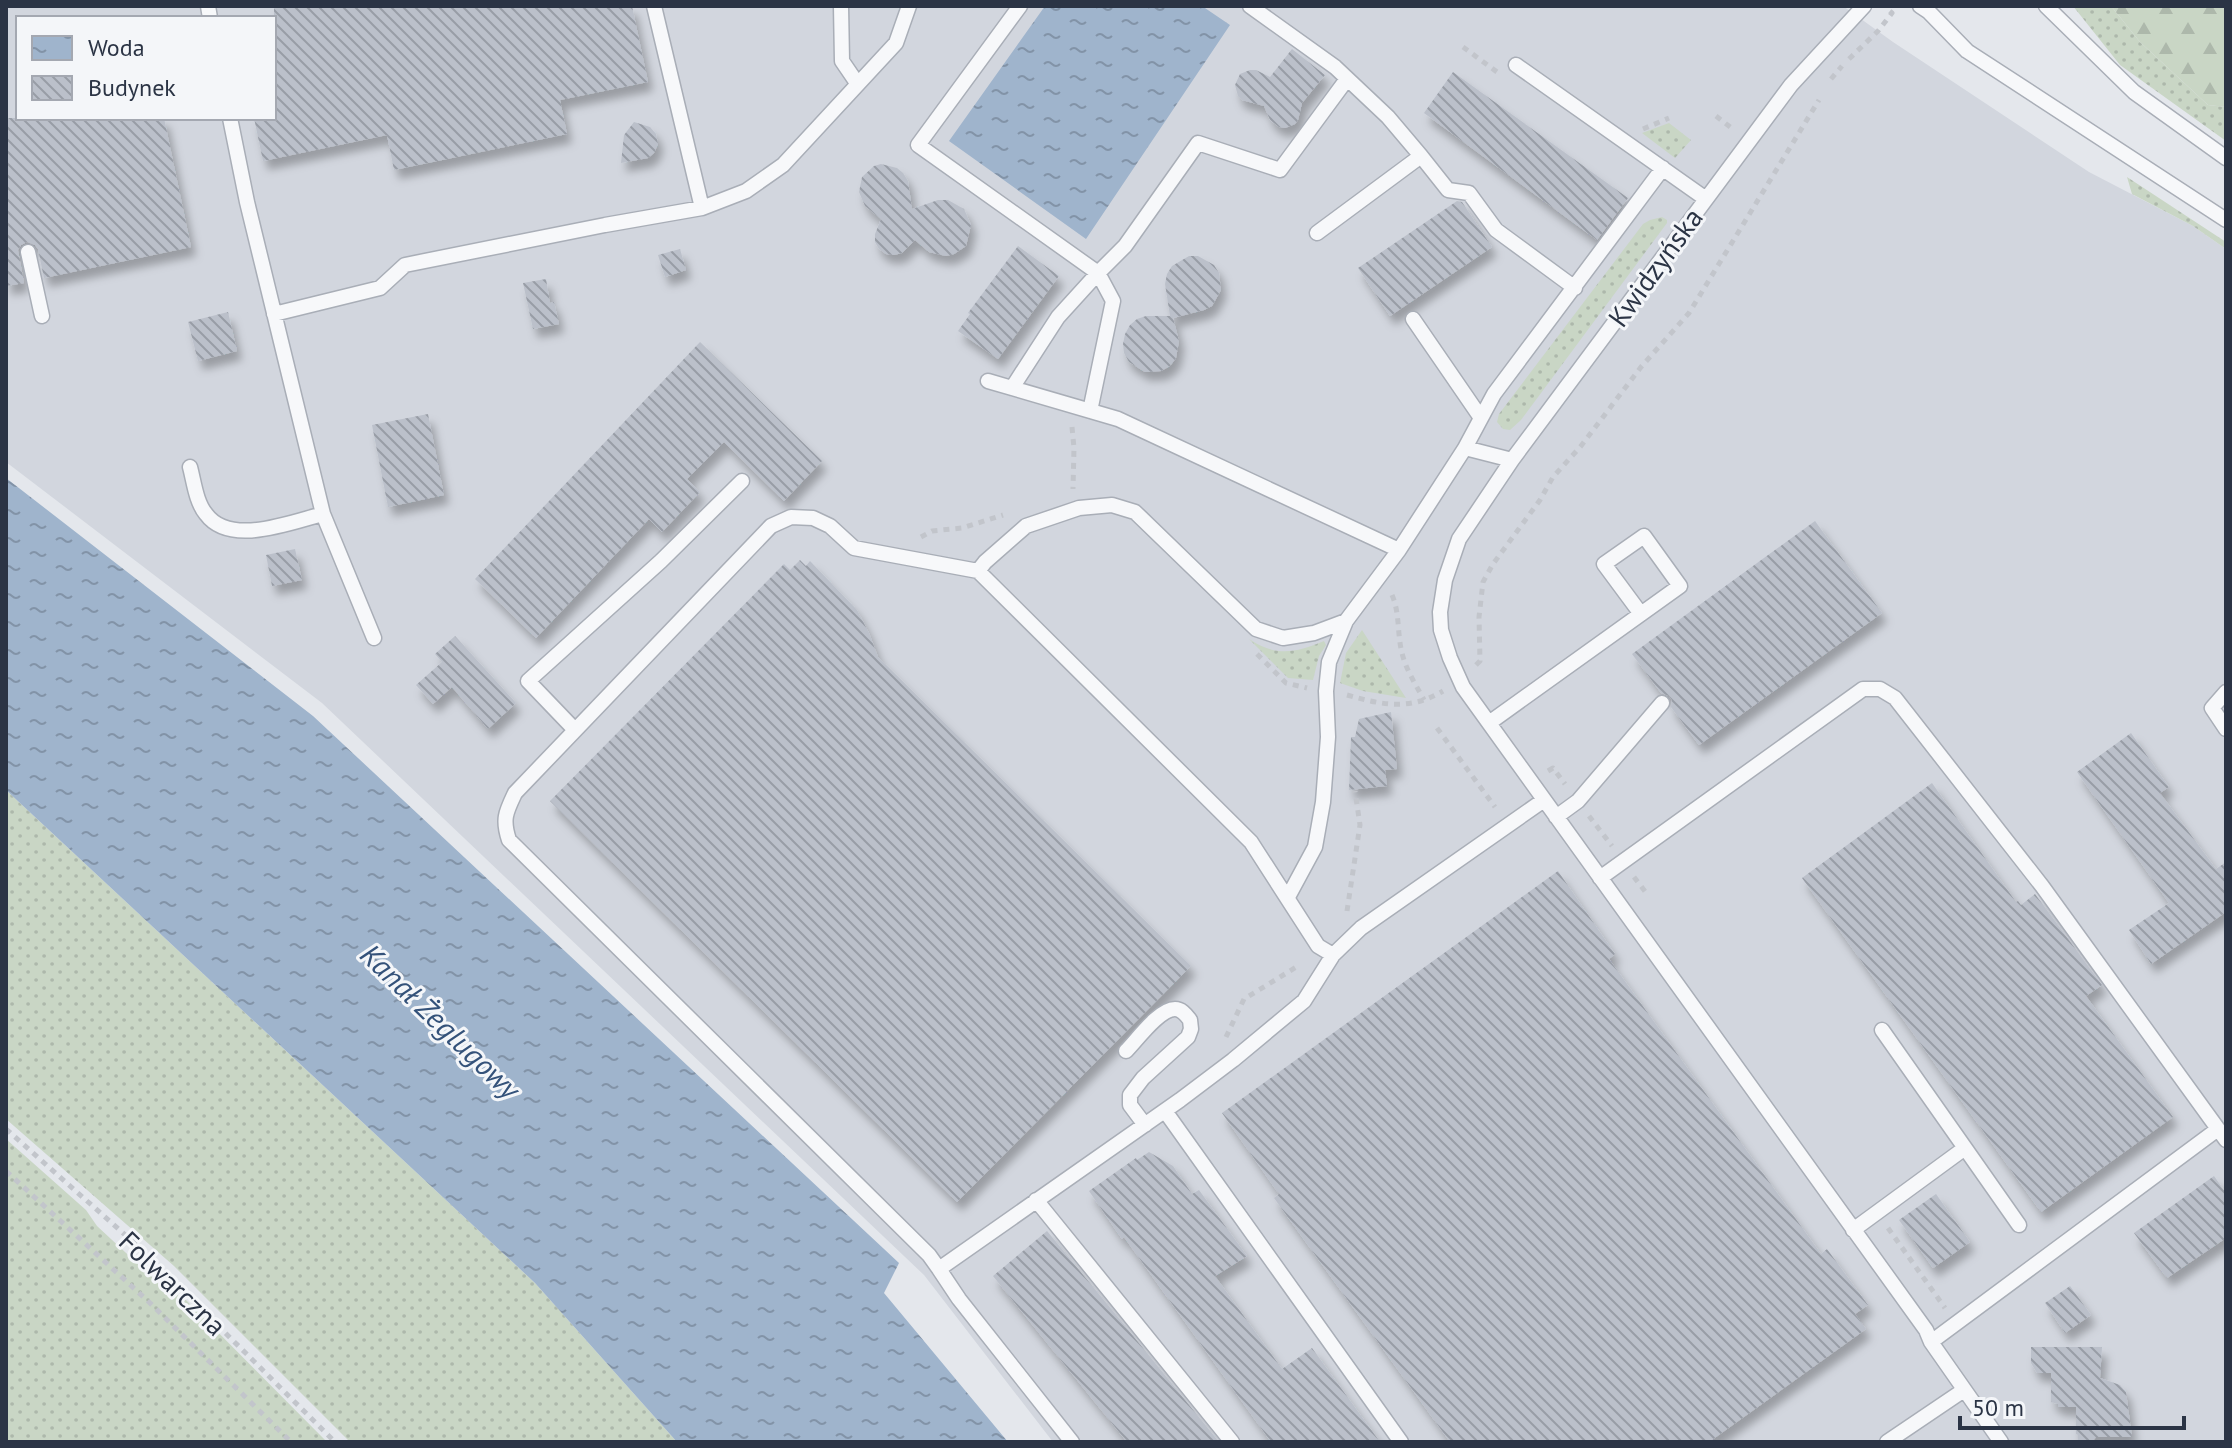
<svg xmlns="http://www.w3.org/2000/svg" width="2232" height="1448" font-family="'PT Sans',sans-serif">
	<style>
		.built { fill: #d2d6de; fill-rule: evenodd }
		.grass { fill: url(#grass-dots) }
		.forest { fill: url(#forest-firs) }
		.water { fill: url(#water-ripples) }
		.building { fill: url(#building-back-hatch); filter: url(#shadow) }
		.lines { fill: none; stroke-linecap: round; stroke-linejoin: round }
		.service-casing { stroke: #a9aeb7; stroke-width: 17 }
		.path { stroke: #c2c5cb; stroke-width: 5; stroke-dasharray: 6 6; stroke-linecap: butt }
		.service { stroke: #f7f8fa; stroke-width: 14 }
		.labels { text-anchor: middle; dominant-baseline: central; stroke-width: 6; stroke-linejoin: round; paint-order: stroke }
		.street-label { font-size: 28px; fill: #2b3445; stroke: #f4f6f9 }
		.water-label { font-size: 30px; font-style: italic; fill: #34527a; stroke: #f4f6f9 }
	</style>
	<defs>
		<pattern id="grass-dots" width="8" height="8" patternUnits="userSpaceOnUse" patternTransform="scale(2)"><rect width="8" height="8" fill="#c9d6c5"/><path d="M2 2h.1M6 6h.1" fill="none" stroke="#adb8ab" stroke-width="1.8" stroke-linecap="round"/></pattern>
		<pattern id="forest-firs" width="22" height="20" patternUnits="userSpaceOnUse" patternTransform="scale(2)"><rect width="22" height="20" fill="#c9d6c5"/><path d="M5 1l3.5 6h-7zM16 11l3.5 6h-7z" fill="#adb8ab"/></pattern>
		<pattern id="water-ripples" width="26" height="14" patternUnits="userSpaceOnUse" patternTransform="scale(2)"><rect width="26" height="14" fill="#9fb4cc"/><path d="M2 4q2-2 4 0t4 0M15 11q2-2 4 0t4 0" fill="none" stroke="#8293a7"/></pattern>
		<pattern id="building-back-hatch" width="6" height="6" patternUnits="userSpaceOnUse" patternTransform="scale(2)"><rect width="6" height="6" fill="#bbc0ca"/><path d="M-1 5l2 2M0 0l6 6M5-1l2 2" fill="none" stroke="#989da6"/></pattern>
		<filter id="shadow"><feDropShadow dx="5" dy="9" stdDeviation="4" flood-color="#0004"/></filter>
	</defs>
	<rect width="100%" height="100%" fill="#e4e7ec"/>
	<!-- built -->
	<path class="built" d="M6,6H1843L1893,42L2089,172L2193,226L2226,249V1442H1053L924,1275L322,703L6,462ZM18,18H274V118H18Z"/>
	<!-- grass -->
	<path class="grass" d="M2073,6H2111L2140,42L2208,105L2226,107V141L2120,65Z
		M1669,123L1691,140L1675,158L1642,133Z
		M2127,177L2226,242V249L2193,226L2132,194Z
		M1662,217L1667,220V223L1521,420L1510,430L1503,429L1497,422L1499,414L1643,224L1650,220Z
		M1362,630L1406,698L1363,691L1340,683L1346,653Z
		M1249,639C1276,657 1295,653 1324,641L1326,645L1319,656L1313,680L1288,678Z
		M6,790L535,1283L677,1442H350L174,1266L6,1119Z
		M6,1139L86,1210L97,1226L167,1291L183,1297L327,1442H6Z"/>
	<!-- forest -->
	<path class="forest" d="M2111,6H2226V107L2208,105L2140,42Z"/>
	<!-- water -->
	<path class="water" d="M1045,6H1202L1230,25L1086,239L949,141Z
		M6,478L313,716L899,1263L884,1293L1008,1442H677L535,1283L6,790Z"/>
	<!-- building -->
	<path class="building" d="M274,6H632L648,82L560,100L567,134L394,170L387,135L263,161L254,118H274Z
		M1292,49L1325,75L1302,103L1298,120L1295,124L1285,128L1279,127L1270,120L1264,106L1242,100L1238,96L1235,85L1240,74L1250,70H1256L1270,77Z
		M1453,72L1628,198L1597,240L1424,113Z
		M6,118H164L191,247L44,278L38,249L35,245L27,242L21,245L18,250L24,283L6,286Z
		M634,122L650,127L656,134L658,144L654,153L648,158L621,163L624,135Z
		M881,164L897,168L903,173L908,181L912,209L938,200H948L964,209L971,225L966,246L954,254L946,256L929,252L915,240L902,253L894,255L886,254L879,249L875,242V234L881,219L865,206L859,192L862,177L874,166Z
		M1457,201L1462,202L1492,247L1390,316L1358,268Z
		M1018,246L1059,276L998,359L958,331L970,314L968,313Z
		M680,249L686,270L665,277L658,255Z
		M1189,256H1198L1214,265L1219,273L1221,290L1212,306L1204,310L1173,318L1179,341L1176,358L1170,366L1161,371L1145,372L1129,362L1124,353L1123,344L1125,334L1130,325L1137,319L1146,316H1170L1165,284L1167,274L1172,266Z
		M546,279L550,303L554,302L559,324L533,329L523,283Z
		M228,312L237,351L198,361L188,322Z
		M700,342L822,461L784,501L724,442L687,479L700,492L662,532L649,519L536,638L475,579Z
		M428,414L444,495L388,507L372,425Z
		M1815,521L1882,613L1699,745L1671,707L1672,700L1669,696L1661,693L1632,654Z
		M295,549L302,580L272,586L266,555Z
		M800,560L806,566L810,561L857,610L869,633L878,657L1191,966L957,1202L550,801L784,564L790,570Z
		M455,636L516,703L488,729L452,687L433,704L416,685L442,662L435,654Z
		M1391,712L1397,769L1385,770L1387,786L1349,790L1351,737H1355L1359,719Z
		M2131,733L2169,787L2160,793L2216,869L2226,862V912L2151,964L2129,930L2169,903L2077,772Z
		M1932,783L2016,902L2018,901L2021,905L2035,894L2102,985L2086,996L2173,1117L2041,1212L1802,878Z
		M1558,871L1615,954L1609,959L1821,1254L1827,1249L1868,1305L1855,1314L1866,1329L1709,1442H1450L1274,1198L1279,1194L1222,1113Z
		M1149,1152L1173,1166L1192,1194L1199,1190L1247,1256L1215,1276L1282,1369L1312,1348L1380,1442H1271L1124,1237L1122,1239L1089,1191L1136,1158L1137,1160Z
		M2214,1176L2226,1193V1238L2167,1278L2134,1233Z
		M1936,1194L1970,1242L1933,1268L1899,1220Z
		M1047,1231L1121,1321L1219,1442H1127L993,1276Z
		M2070,1286L2091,1315L2065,1333L2045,1303Z
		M2031,1347H2102L2100,1378L2120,1385L2126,1392L2132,1437H2096L2092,1442H2078V1435L2076,1434V1407H2058V1404L2051,1402V1373H2037L2031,1363Z"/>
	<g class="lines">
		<defs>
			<path id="service" d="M208,6L210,18
				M654,6L702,208
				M841,6L842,61L857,83
				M1020,6L918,145L1098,273L1125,246L1198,143L1280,170L1347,79
				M1250,6L1335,67L1388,117L1421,156
				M1864,6L1791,85L1512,460L1459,539L1445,580L1440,612L1441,630L1450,658L1463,687L1926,1330L1931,1342L2001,1442
				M1920,6L1929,12L1967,51L2226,220
				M2046,6L2134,92L2226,158
				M1516,65L1706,199
				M230,118L247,202L323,514
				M1317,233L1421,156L1448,190L1469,193L1496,230L1575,288
				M28,252L42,316
				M274,314L380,288L405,265L605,225L702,208L746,191L783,165L896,43L909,6
				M1413,319L1481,418
				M988,381L1118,419L1399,550
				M1012,388L1058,317L1098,273L1113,301L1090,411
				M1465,448L1494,394L1663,168
				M190,467C194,482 196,502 206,514C230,547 291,522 323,514L374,638
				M978,571L985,562L1026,526L1079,508L1112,505L1135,512L1256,629L1283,638L1314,633L1346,621
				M2226,692L2212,708L2226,729
				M1489,723L1680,586L1644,536L1604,564L1641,614
				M575,730L528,681L661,561L742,481
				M1556,817L1578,801L1662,703
				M1600,878L1863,689H1880L1895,698L2042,886L2226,1140
				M1288,897L1315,847L1323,802L1328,737L1326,691L1329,662L1346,621L1399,550L1465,448L1512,460
				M1126,1051C1137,1040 1159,1009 1175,1009C1182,1009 1186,1015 1190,1020L1191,1029L1188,1037L1143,1078L1130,1095V1105L1145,1125
				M1165,1111L1401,1442
				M1965,1148L2019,1225
				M1036,1200L1232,1442
				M1853,1230L1965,1148L1882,1030
				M939,1269L929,1255L509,840C502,819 506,812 515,793L771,526L791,517L813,518L830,526L854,548L978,571L1251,842L1318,946L1333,955
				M1931,1342L2218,1129
				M1072,1442L959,1299L939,1269L1180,1100L1233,1060L1304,1001L1333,955L1361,928L1544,800
				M1887,1442L1964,1390"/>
		</defs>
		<!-- service casing -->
		<use href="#service" class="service-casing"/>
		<!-- path -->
		<path class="path" d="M1463,47L1497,72
			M1849,59L1878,31L1892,13L1886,8
			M1831,79L1842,66
			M1716,116L1734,130
			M1643,129L1669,118
			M1072,427L1074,448L1073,489
			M921,537L932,531L962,528L1003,515
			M1392,595C1400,613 1397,634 1402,653C1406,670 1416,685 1424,700
			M1257,654L1286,683L1307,688
			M1476,665L1480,661L1479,617L1483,582L1493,564L1540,500L1553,477L1581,446L1641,367L1689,313L1819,100
			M1347,695C1383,705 1409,711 1443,691
			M1437,728L1495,807
			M1548,771L1553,768L1565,784
			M1589,816L1612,846
			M1634,877L1647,894
			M1347,911L1360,825L1355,791
			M1226,1037L1244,999L1298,966
			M6,1129L141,1249L335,1442
			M6,1171L150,1303L291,1442
			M1888,1228L1945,1308"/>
		<!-- service -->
		<use href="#service" class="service"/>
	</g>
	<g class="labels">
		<!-- street labels -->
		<g class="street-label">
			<text transform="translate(1655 267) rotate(-54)">Kwidzyńska</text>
			<text transform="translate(173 1283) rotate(44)">Folwarczna</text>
		</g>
		<!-- water labels -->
		<g class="water-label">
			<text transform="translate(441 1021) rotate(44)">Kanał Żeglugowy</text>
		</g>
	</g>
	<!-- border -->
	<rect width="2232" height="1448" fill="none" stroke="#2b3445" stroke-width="16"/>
	<!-- legend -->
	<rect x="16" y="16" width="260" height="104" fill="#f4f6f9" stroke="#a4a8b1" stroke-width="2"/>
	<rect x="32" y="36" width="40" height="24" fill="url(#water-ripples)" stroke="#a4a8b1" stroke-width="2"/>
	<text x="88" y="56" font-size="24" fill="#2b3445">Woda</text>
	<rect x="32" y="76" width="40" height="24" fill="url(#building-back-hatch)" stroke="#a4a8b1" stroke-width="2"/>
	<text x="88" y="96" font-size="24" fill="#2b3445">Budynek</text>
	<!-- scale -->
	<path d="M1960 1416v12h224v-12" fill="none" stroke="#2b3445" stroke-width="4"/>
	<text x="1972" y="1416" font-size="24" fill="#2b3445" stroke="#f4f6f9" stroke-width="6" paint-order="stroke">50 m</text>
</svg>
